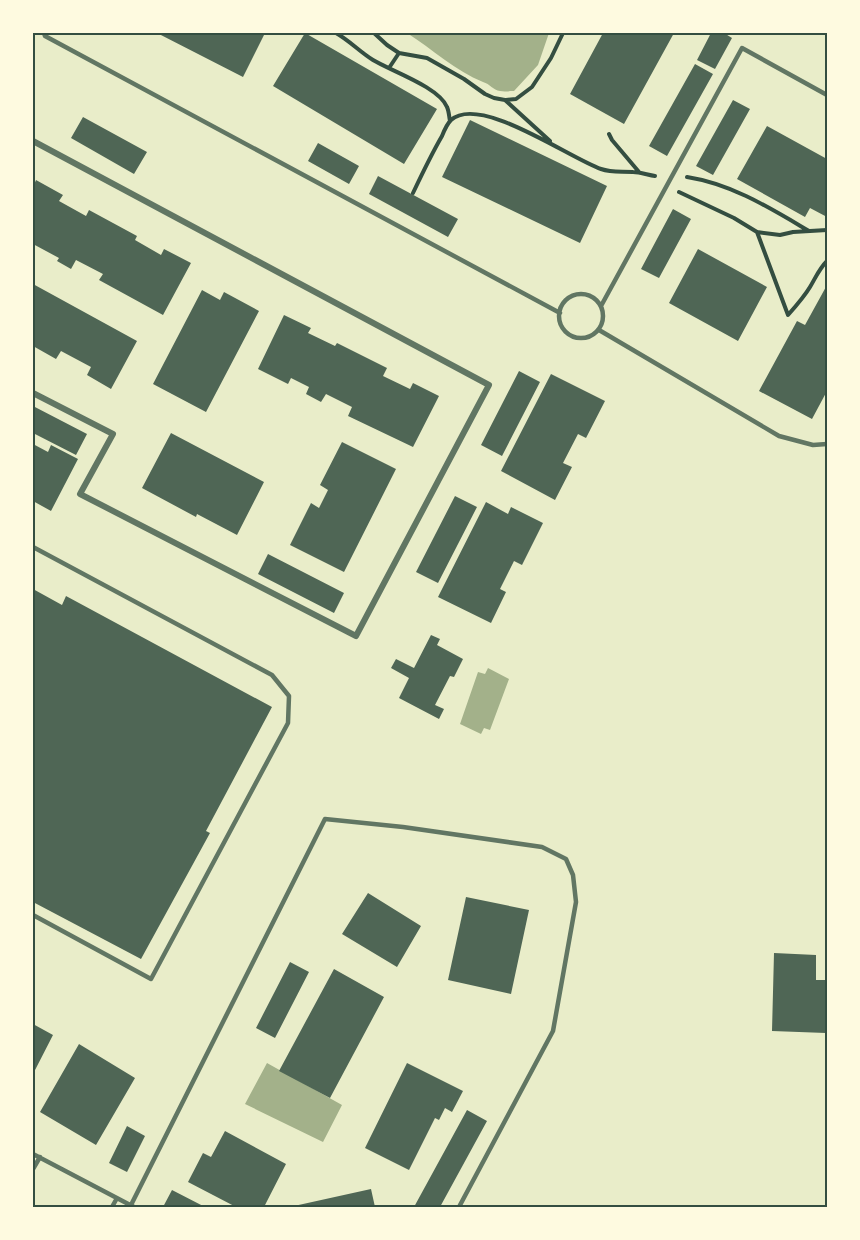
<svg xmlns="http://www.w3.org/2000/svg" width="860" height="1240" font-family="'Fira Sans Condensed',sans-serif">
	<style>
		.water { fill: #a3b18a }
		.building { fill: #4f6655 }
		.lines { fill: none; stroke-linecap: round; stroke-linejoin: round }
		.path { stroke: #344e41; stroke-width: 4 }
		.service { stroke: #617663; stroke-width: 4.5 }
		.minor { stroke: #617663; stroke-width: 6 }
		.neatline { fill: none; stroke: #344e41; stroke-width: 2 }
	</style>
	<rect width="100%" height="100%" fill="#e9edc9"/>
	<!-- water -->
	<path class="water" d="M407,33H549L538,65L514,91C509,91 505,92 500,91C493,90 490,84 483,82C456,71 432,49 407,33Z
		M488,668L509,679L490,730L484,728L481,734L460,724L478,672L485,674Z
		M267,1063L342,1105L323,1142L245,1104Z"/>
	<!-- building -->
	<path class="building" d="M157,33H265L243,77Z
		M305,33L437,109L404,164L273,86Z
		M603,33H674L624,124L570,94Z
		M711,33H724L732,38L715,69L697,60Z
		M695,64L713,74L667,156L649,146Z
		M733,100L750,109L713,175L696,166Z
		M83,117L147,152L134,174L71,138Z
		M470,120L607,186L580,243L442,177Z
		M767,126L827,159V217L810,208L805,217L737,179Z
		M318,143L359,166L349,184L308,161Z
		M378,176L458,219L448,237L369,194Z
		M36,180L63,195L59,201L86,216L89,210L137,236L135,240L161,255L164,249L191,263L163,315L99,280L103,274L76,260L71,269L57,261L59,258L33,244V187Z
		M673,209L691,219L659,278L641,269Z
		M698,249L767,287L738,341L669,303Z
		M33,284L137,341L111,389L87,375L91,367L61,351L56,359L33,346Z
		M827,285V391L812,419L759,391L797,321L805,325Z
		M202,290L220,300L224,292L259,311L206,412L153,384Z
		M284,315L311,328L308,333L335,346L337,343L387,368L383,376L410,389L413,383L439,396L413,447L348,416L352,407L326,394L321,402L306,394L309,387L291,378L288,384L258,369Z
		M519,371L540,382L502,456L481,445Z
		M551,374L605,401L586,438L578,434L563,463L572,467L555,500L501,471Z
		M33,406L87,434L76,455L33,433Z
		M171,433L264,482L237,535L197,514L196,517L142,488Z
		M342,442L396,469L344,572L290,545L311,503L319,508L328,490L320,485Z
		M33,444L48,452L51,445L78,459L51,511L33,501Z
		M455,496L477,507L438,583L416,572Z
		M486,502L508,514L511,507L543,523L522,565L514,561L500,589L506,592L491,623L438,597Z
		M268,554L344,593L334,613L258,574Z
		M33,589L62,605L66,596L272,707L206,831L210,833L141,959L33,902Z
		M431,635L440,639L437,645L463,659L454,677L450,676L435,705L444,709L439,719L399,698L409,678L391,668L396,659L414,668Z
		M368,893L421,926L397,967L342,934Z
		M466,897L529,910L511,994L448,980Z
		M774,953L816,955V980H827L826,1033L772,1031Z
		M290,962L309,972L275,1038L256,1028Z
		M334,969L384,997L330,1098L279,1071Z
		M33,1024L53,1035L33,1074Z
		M79,1044L135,1078L96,1145L40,1112Z
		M407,1063L463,1091L452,1112L445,1108L439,1120L435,1118L409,1170L365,1148Z
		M467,1110L487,1121L440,1207H414Z
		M127,1126L145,1136L127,1172L109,1163Z
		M225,1131L286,1164L264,1207H236L188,1182L203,1153L211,1157Z
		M371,1189L375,1207H294V1206Z
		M172,1190L205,1207H163Z"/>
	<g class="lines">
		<!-- path -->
		<path class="path" d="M336,33C350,41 360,52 373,60C391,71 439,87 447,107C449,111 449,117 450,121
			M374,33L387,45L399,53L427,58L464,79L485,94L494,98L505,100L550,141
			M389,68L399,53
			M506,100L516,99L532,87L551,58L563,33
			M609,134L612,140L639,172
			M687,177C732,184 770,208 809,231
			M679,192L734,218L757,232
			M413,193C422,174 431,155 442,136C444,131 447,124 451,120C480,94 569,158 601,169C612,173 622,171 633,172C640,172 648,175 655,176
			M827,230L793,232L780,235L757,232L788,315C796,306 804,297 810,287C816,277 819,269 827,261"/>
		<!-- service -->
		<path class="service" d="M44,33L45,36L560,313
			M559 316a22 22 0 1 1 44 0a22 22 0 1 1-44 0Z
			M601,306L742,48L827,95
			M599,330L779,436L813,445L827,444
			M33,547L272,675L289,696L288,723L151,979L33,915
			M33,1154L134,1207
			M33,1169L40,1157
			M131,1205L325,819L403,827L542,847L566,859L573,875L576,902L553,1031L459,1207
			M112,1207L117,1198"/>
		<!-- minor -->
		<path class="minor" d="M33,141L489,385L356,636L80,494L113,434L33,393"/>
	</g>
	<!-- border -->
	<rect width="860" height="1240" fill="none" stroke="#fefae0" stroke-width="69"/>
	<rect x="34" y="34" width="792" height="1172" class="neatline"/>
</svg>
